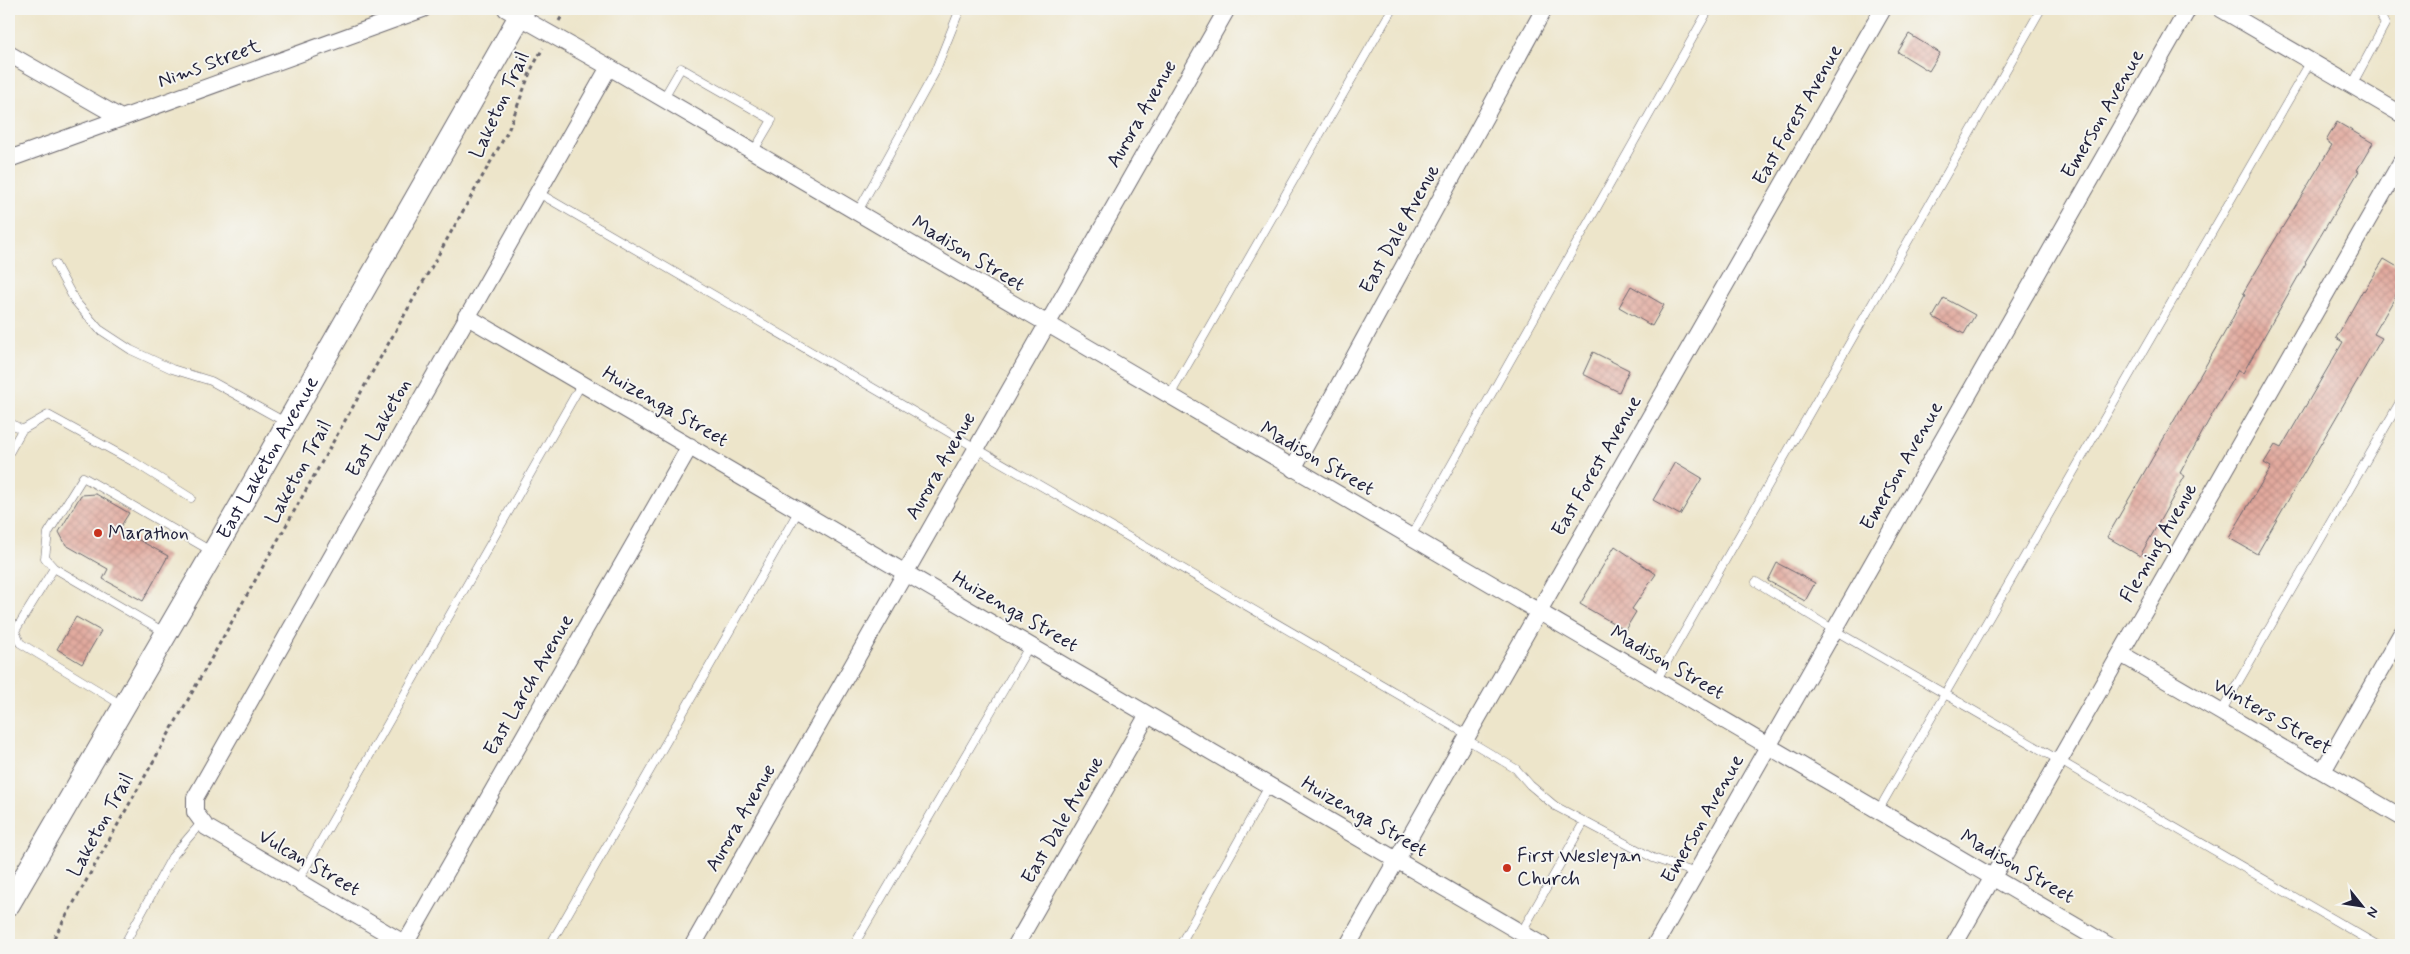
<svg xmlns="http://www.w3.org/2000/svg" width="2410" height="954" font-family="Mynerve,sans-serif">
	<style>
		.building { fill: url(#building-cross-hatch) }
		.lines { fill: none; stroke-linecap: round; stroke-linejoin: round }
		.service-casing { stroke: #69666d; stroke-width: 9 }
		.minor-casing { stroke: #69666d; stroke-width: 18 }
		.secondary-casing { stroke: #69666d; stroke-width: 24 }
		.path { stroke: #69666d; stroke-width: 3; stroke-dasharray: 4 4; stroke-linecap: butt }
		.service { stroke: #fff; stroke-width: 8 }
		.minor { stroke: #fff; stroke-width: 16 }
		.secondary { stroke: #fff; stroke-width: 22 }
		.poi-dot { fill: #c8321e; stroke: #f6f6f2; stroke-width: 2 }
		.labels { text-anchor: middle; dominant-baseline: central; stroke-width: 4; stroke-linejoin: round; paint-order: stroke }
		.street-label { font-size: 20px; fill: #22223b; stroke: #f6f6f2 }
		.poi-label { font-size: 20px; fill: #22223b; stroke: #f6f6f2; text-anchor: start }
	</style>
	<defs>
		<pattern id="building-cross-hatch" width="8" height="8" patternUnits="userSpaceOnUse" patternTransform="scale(1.25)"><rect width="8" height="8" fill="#e1a99d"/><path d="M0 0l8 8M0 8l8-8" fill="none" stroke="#c19188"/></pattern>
	</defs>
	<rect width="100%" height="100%" fill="#f6f6f2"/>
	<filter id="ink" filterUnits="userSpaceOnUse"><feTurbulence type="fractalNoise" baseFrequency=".02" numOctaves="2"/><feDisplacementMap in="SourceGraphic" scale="10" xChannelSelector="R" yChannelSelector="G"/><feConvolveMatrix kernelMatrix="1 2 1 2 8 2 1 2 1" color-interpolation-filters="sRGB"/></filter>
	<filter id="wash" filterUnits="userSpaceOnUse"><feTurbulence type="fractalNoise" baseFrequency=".0096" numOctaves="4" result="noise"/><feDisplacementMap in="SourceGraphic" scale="20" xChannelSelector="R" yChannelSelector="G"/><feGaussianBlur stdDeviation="1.12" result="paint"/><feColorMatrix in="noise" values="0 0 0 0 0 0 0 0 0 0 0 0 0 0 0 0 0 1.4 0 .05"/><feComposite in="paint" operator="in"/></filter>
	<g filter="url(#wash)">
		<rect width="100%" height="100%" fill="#ede5ca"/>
		<g id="blocks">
			<!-- building -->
			<path class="building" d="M1909,34L1940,53L1929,71L1898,52Z
				M2337,122L2373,143L2357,170L2359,171L2305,262L2306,263L2243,373L2238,370L2214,411L2180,473L2185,476L2140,556L2107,537L2229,325L2245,294L2243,293L2332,145L2326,141Z
				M2384,259L2401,269V287L2374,334L2382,338L2257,554L2229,538L2271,467L2264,463L2275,445L2281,448L2343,342L2336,338L2363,290L2364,291Z
				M1631,286L1664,305L1652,326L1619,307Z
				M1944,298L1975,315L1964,334L1933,317Z
				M1593,352L1629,370L1619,392L1583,374Z
				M1675,462L1702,478L1680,515L1653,500Z
				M96,494L129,513L119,529L168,556L143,601L103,579L108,569L66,545L59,532L81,495Z
				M1615,546L1656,574L1632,609L1636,612L1625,630L1580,604Z
				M1777,563L1815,583L1805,601L1768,581Z
				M76,617L101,631L82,664L57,649Z"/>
		</g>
	</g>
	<g filter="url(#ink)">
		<use href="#blocks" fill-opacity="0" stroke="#69666d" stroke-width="1"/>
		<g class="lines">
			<defs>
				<path id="service" d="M2352,85L2385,24L2377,9
					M663,99L681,68L772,120L753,152
					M537,192L1468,735
					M857,213L934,74L960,9
					M55,264L75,301L99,329L131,350L172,369L211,381L285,422
					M1169,397L1392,9
					M9,422L22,430L9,453
					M22,430L48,415L134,462L191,498
					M1410,538L1709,9
					M54,568L15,631L20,643L122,705
					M1756,582L1834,630L1945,694L2311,61
					M164,632L54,568L45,558L48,533L83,477L211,551
					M1656,681L2041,9
					M2221,712L2401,400
					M1466,739L1516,769L1530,785L1555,806L1653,858L1696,873
					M1878,811L1945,694L2377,945
					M298,881L582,383
					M1521,933L1584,822
					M124,945L172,857L201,823
					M550,945L799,510
					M854,945L1030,645
					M1180,945L1269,786"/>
				<path id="minor" d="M506,9L609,67L2108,945
					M2221,9L2401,114
					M9,54L121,118
					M9,159L423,9
					M466,316L1542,945
					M1293,469L1544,9
					M2121,654L2401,817
					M2323,771L2401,634
					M405,944L690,446
					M407,945L206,827L195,812V798L609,67
					M693,945L1227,9
					M1016,945L1147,716
					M1348,945L1883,9
					M1655,945L2188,9
					M1954,945L2401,162"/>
				<g id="secondary">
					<path id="s1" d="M9,904L242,503L524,9"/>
				</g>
			</defs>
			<!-- service casing -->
			<use href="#service" class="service-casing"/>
			<!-- minor casing -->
			<use href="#minor" class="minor-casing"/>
			<!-- secondary casing -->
			<use href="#secondary" class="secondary-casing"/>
			<!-- path -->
			<path class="path" d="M559,21L566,9
				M50,945L508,131L531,70L543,48"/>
			<!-- service -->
			<use href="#service" class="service"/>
			<!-- minor -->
			<use href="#minor" class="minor"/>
			<!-- secondary -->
			<use href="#secondary" class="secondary"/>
		</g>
	</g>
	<!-- markers -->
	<g class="poi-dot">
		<circle cx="98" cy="533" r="5"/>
		<circle cx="1507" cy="868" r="5"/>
	</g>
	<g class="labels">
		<!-- street labels -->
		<g class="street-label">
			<text transform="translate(209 64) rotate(-20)">Nims Street</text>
			<text transform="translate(500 105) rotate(-65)">Laketon Trail</text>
			<text transform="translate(1142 114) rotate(-60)">Aurora Avenue</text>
			<text transform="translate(2103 114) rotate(-60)">Emerson Avenue</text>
			<text transform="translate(1798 115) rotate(-60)">East Forest Avenue</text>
			<text transform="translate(1400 229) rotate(-61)">East Dale Avenue</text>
			<text transform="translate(968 254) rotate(31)">Madison Street</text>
			<text transform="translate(665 407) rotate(30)">Huizenga Street</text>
			<text transform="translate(379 428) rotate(-60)">East Laketon</text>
			<text stroke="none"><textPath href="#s1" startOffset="516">East Laketon Avenue</textPath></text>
			<text transform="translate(1317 459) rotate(30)">Madison Street</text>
			<text transform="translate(941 466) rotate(-60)">Aurora Avenue</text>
			<text transform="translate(1597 466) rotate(-60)">East Forest Avenue</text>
			<text transform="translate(1902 466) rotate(-60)">Emerson Avenue</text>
			<text transform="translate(299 472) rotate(-61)">Laketon Trail</text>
			<text transform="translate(2159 543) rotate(-60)">Fleming Avenue</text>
			<text transform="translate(1015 612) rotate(30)">Huizenga Street</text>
			<text transform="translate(1667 663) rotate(30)">Madison Street</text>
			<text transform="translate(529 685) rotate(-60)">East Larch Avenue</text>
			<text transform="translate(2272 717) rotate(30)">Winters Street</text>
			<text transform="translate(1364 817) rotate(30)">Huizenga Street</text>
			<text transform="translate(741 818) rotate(-60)">Aurora Avenue</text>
			<text transform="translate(1703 819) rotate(-60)">Emerson Avenue</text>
			<text transform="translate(1063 820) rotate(-60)">East Dale Avenue</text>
			<text transform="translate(101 825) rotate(-61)">Laketon Trail</text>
			<text transform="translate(309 863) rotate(30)">Vulcan Street</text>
			<text transform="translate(2017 867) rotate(30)">Madison Street</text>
		</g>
		<!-- poi labels -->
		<g class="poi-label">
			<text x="108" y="533">Marathon</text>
			<text x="1517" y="856">First Wesleyan<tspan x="1517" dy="23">Church</tspan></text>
		</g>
	</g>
	<!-- margin -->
	<rect width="2410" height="954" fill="none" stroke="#f6f6f2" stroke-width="30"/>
	<!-- north arrow -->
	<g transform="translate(2362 906) rotate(120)" stroke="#f6f6f2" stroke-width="4" paint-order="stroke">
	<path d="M0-4L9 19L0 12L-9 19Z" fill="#22223b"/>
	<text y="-8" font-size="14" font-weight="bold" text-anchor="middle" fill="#22223b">N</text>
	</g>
</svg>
